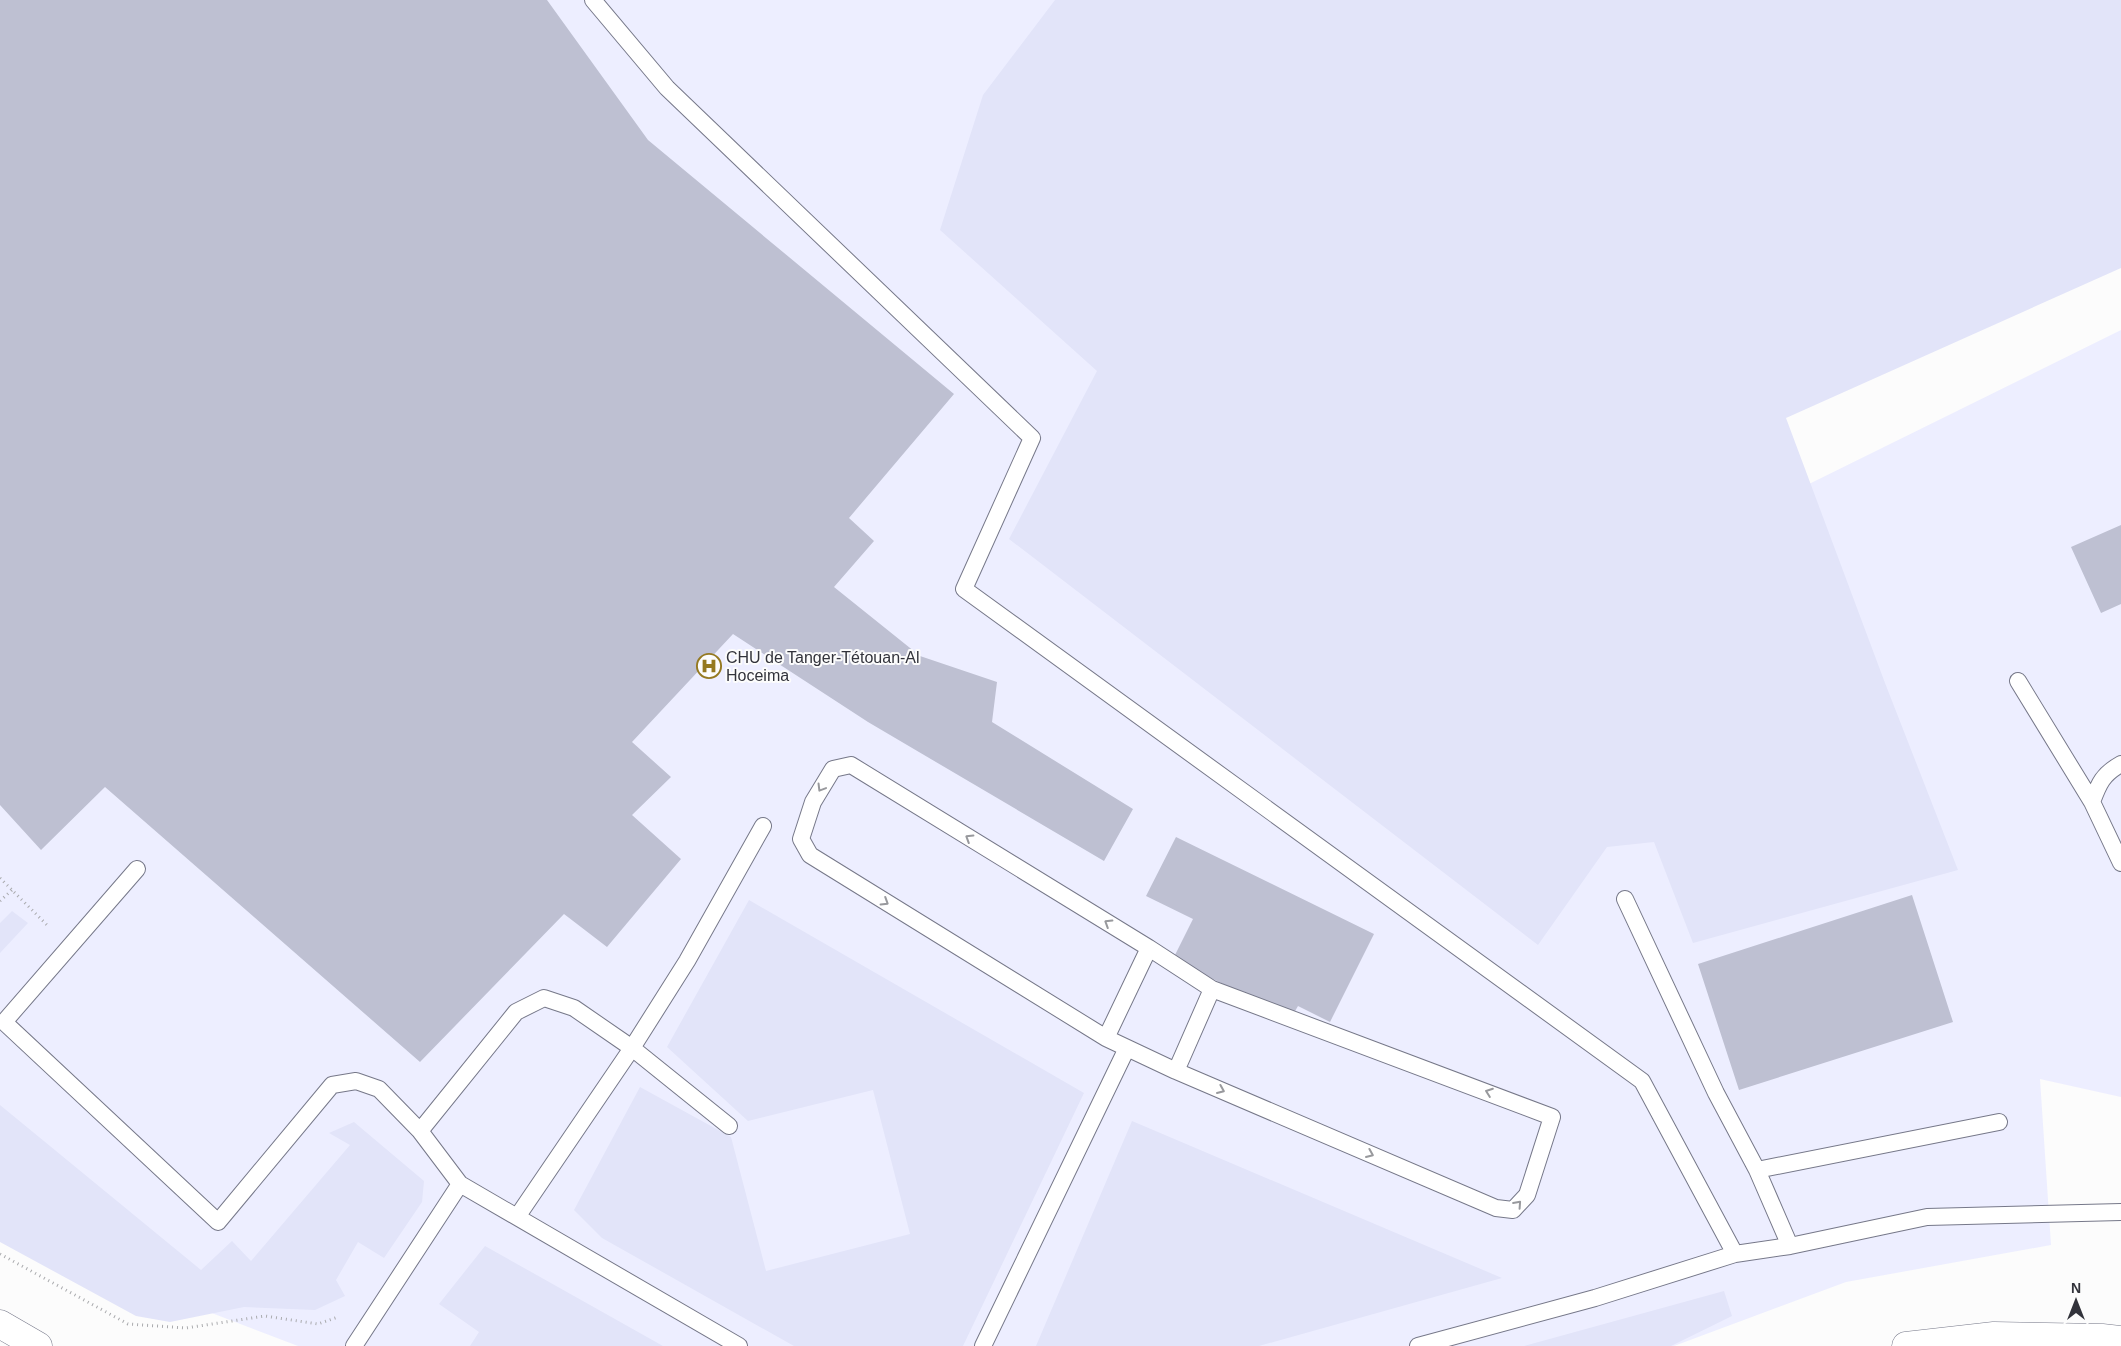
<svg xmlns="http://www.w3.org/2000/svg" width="2121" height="1346" font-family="Arial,sans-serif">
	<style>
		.built { fill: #edeeff }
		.green { fill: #e2e4f9 }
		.building { fill: #bec0d2 }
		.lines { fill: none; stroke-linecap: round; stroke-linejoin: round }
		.service-casing { stroke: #767889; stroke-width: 18 }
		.tertiary-casing { stroke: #767889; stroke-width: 29 }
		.primary-casing { stroke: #767889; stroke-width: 29 }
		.path { stroke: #a9aaad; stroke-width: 3; stroke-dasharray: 1 4; stroke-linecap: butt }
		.service { stroke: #fff; stroke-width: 16 }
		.tertiary { stroke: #fff; stroke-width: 28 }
		.primary { stroke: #fff; stroke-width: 28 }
		.oneway { stroke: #98999d }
		.labels { text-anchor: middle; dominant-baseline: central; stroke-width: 4; stroke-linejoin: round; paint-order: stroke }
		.poi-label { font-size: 16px; fill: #32333b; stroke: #fcfcfc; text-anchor: start }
	</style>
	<rect width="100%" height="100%" fill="#fcfcfc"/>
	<!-- built -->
	<path class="built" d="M0,0H1057L1807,485L2121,330V1097L2040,1079L2051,1245L1846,1282L1674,1346H298L131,1282L0,1207Z"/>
	<!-- green -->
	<path class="green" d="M1055,0H2121V268L1786,418L1885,683L1958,870L1693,943L1654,842L1607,847L1538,945L1009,539L1097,371L940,230L983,95Z
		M749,900L1084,1093L963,1346H794L602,1238L574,1210L640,1087L731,1137L766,1271L910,1234L873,1090L748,1121L667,1047Z
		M12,911L28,923L0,953V923Z
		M0,1105L201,1270L232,1241L251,1261L350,1145L329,1133L354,1122L424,1181L422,1202L384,1258L358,1242L336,1280L345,1296L315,1310L244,1307L170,1322L136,1316L0,1242Z
		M1132,1121L1502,1278L1259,1346H1036Z
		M485,1246L663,1346H470L479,1332L439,1304Z
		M1724,1291L1732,1316L1671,1346H1524Z"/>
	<!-- building -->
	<path class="building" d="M0,0H547L648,140L954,394L849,518L874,541L834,587L920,656L997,682L992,722L1133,809L1104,861L868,722L733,634L632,742L671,777L632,815L681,859L607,947L564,914L420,1062L105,787L41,850L0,805Z
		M2121,525V604L2101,613L2071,547Z
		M1176,837L1374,934L1330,1022L1298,1006L1291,1018L1173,959L1193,919L1146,896Z
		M1912,895L1953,1022L1739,1090L1698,964Z"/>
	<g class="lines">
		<defs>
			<path id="service" d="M593,0L667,88L1032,438L964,589L1642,1081L1735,1254
				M2018,681L2092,802
				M2121,764C2103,774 2099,783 2092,802L2121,863
				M137,869L4,1022L218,1222L332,1085L356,1081L379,1089L420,1131L460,1184L739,1346
				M1625,899L1716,1093L1757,1170L1790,1246
				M1106,1038L1149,948L1212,989L1176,1071L1106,1038L810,855L801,839L813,802L833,769L851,765L1149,948
				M1176,1071L1496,1208L1513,1210L1527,1195L1552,1117L1212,989
				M420,1131L516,1012L544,998L574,1008L632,1048L729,1126
				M1757,1170L1999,1122
				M517,1217L632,1048L687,961L763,826
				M354,1346L460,1184
				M983,1346L1127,1048
				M1418,1346L1595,1298L1735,1254L1790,1246L1927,1217L2121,1212"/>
			<path id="tertiary" d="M0,1324L38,1346"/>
			<path id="primary" d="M1906,1346L1994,1336L2102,1338L2121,1340"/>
		</defs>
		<!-- service casing -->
		<use href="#service" class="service-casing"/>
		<!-- tertiary casing -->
		<use href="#tertiary" class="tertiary-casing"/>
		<!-- primary casing -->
		<use href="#primary" class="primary-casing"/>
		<!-- path -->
		<path class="path" d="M0,878L49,927
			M0,901L12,890
			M0,1254L128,1324L186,1328L265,1316L318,1324L338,1317"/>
		<!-- service -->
		<use href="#service" class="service"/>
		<!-- tertiary -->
		<use href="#tertiary" class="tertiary"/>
		<!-- primary -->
		<use href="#primary" class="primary"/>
	</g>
	<!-- one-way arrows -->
	<defs><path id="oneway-chevron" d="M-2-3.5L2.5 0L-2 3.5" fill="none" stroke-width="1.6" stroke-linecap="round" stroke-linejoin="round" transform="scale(1.25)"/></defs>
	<g class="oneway">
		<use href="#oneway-chevron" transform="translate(821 788) rotate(121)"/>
		<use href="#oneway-chevron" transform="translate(969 838) rotate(-148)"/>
		<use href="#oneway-chevron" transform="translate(885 902) rotate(32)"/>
		<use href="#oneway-chevron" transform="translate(1108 923) rotate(-148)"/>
		<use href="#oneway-chevron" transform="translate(1221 1090) rotate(23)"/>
		<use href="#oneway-chevron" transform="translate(1489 1092) rotate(-160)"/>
		<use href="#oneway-chevron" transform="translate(1370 1154) rotate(23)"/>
		<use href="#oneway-chevron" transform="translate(1518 1204) rotate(-48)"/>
	</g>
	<!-- icons -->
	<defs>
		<symbol id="hospital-ring" viewBox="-11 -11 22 22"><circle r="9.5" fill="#fcfcfc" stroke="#957920" stroke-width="1.5"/><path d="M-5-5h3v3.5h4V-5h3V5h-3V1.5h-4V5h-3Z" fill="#957920"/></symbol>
	</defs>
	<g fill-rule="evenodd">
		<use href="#hospital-ring" x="695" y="652" width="28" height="28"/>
	</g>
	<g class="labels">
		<!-- poi labels -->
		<g class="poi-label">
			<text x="726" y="657">CHU de Tanger-Tétouan-Al<tspan x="726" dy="18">Hoceima</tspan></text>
		</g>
	</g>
	<!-- north arrow -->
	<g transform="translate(2076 1301)" stroke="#fcfcfc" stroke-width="4" paint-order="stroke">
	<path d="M0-4L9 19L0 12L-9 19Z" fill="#32333b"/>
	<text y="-8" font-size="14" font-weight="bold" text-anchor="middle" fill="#32333b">N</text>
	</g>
</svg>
